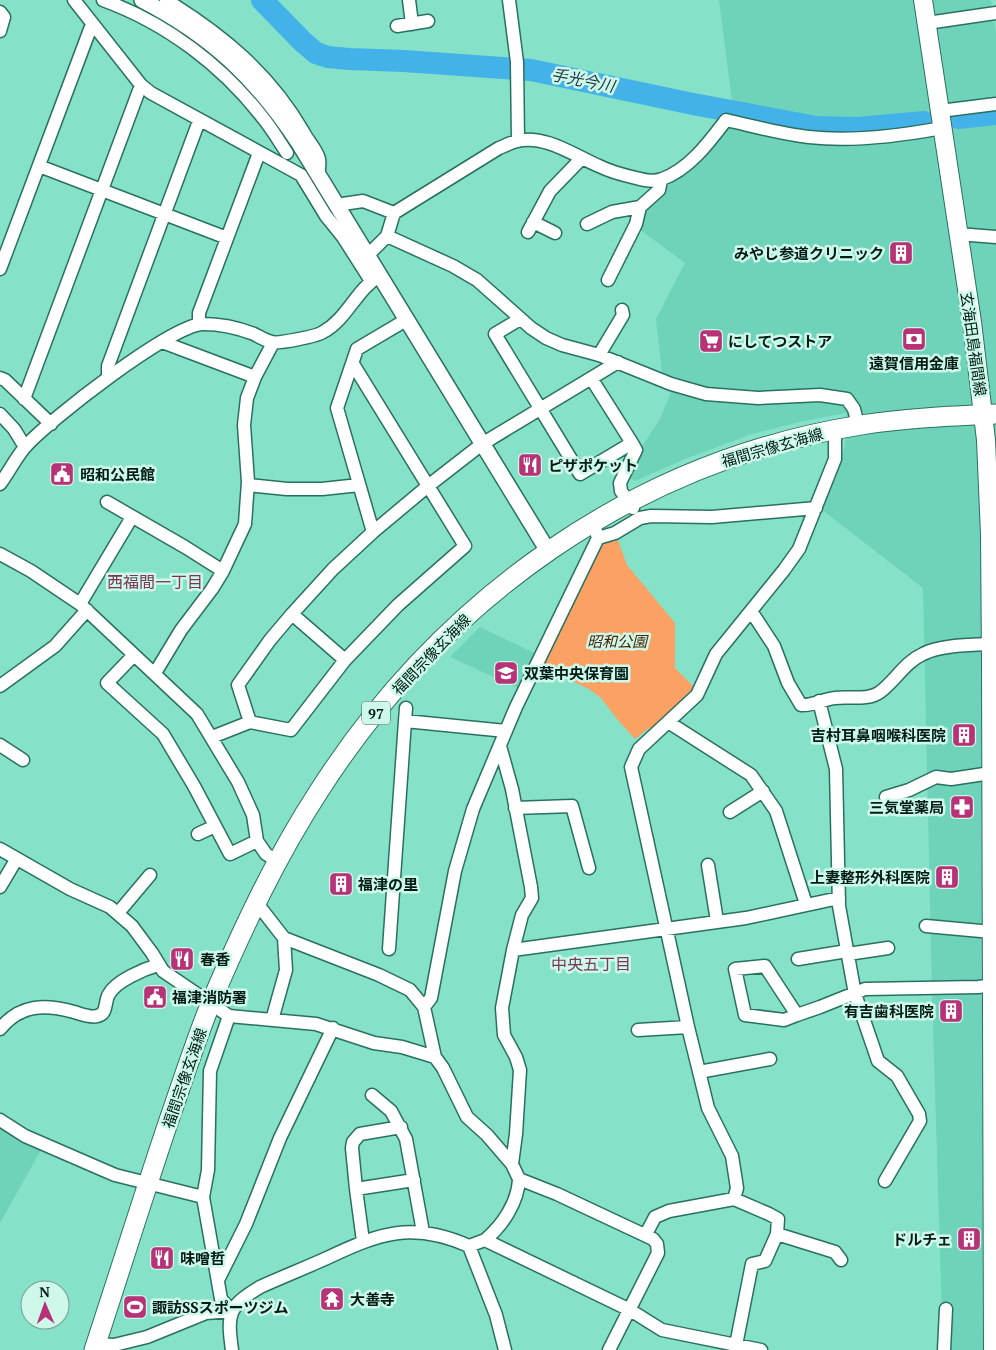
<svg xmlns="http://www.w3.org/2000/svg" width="996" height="1350" font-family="'PT Serif','Noto Sans JP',serif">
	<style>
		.built { fill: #6ed3b8 }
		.green { fill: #fba164 }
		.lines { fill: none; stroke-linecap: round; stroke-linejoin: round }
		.river { stroke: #43b2e8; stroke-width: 22 }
		.minor-casing { stroke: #29715f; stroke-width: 15 }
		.tertiary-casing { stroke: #29715f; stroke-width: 18 }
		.secondary-casing { stroke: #29715f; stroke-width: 20 }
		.primary-casing { stroke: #29715f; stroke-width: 21 }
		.minor { stroke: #fff; stroke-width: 12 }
		.tertiary { stroke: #fff; stroke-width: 15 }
		.secondary { stroke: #fff; stroke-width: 18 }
		.primary { stroke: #fff; stroke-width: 19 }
		.labels { text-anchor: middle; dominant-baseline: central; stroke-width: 5; stroke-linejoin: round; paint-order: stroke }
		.shield { fill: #cdf8ea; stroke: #3e5e55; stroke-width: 1 }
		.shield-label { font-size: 14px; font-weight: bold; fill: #001c15 }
		.poi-label { font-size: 15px; font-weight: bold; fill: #001c15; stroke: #cdf8ea; text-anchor: start }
		.street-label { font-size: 15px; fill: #001c15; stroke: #cdf8ea }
		.park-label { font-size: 15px; font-style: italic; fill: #4d2403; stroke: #cdf8ea }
		.water-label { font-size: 16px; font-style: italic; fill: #1d3542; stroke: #cdf8ea }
		.neighbourhood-label { font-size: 16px; fill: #7a3755; stroke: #cdf8ea }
	</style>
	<rect width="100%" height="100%" fill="#85e1c7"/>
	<!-- built -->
	<path class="built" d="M719,0H991L996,33V1350H943L932,993L923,588L821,509L845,446L846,413L799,422L752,434L685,459L635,481L627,477L641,448L660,419L672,390L662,373L656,319L685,263L639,229L645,207L704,153L730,126L734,117Z
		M480,627L536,654L520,689L450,657Z
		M0,1125L42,1148L0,1223Z"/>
	<!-- green -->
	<path class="green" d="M617,538L627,565L675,623V668L694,687L654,728H649L635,739L617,719L601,698L589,689L542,667L601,543Z"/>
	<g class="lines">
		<!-- river -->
		<path class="river" d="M262,0L303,42L316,53L328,57L349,59L404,61L531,70L693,104L816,127L858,128L924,122
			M958,118L996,114"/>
		<defs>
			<path id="minor" d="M74,0L141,85L151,93L301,175L326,216L343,237L371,281
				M103,0C166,23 222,65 263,118C272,129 279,141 287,153
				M166,0C223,35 270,74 304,133C308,141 317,150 319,159C320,164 319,170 318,175
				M409,0L412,24
				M509,0L517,62L518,141
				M0,12L4,17L0,31
				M927,23L996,13
				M397,26L428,21
				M940,111L996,104
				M39,166L227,238
				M336,205L363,201L394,213
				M533,222L555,233
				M587,224L612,212L640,207
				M528,232L550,191L582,158
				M958,234L996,237
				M387,236L453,266L477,280L531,328L546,338L562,345L599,355L671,384L706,394L758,398L820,395L847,399L854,409L858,425
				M367,256L387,236L394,213L499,148C505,146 511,142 517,141C545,134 575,156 599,166C611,172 623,175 636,178C643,180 655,182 662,179C689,170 710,141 726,120C753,126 781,134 809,137C852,142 899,136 942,128
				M0,269L92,24
				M608,280L636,224L640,207L659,190L661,180
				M520,319L495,334L580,474L632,443L591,378
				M199,324V313L259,153
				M162,342L255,377
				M599,355L623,315L622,310
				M0,378L5,380L51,424
				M108,378V366L199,121
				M24,399L141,85
				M0,414L14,429L25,447
				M632,443L636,450L620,483L621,491L633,508
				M0,484C9,472 16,457 26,446C48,421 172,324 203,324C222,324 236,327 254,334C260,337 266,341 272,342C278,344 318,336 323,332C347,319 356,290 379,276
				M248,485L287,489H322L359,485
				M107,502L185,547L223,571
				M373,532L337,408L357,349L406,320
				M598,538L615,533L640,518L651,516L712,517L816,508
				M0,554L31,571L80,604L197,714L238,782L253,815L257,841L266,854L277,861
				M80,604L132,517
				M751,611L774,646L788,683L801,705C812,706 824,699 835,698C848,696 868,701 880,692C895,681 905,662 923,654C940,645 971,645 991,644
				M292,614L345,660
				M134,655L107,683L163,734L194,786L230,854L257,841
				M155,673L181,630L212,589L223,571L245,524L248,482L244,425L247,398L255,377L273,343
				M0,686L55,646L87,610
				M819,701L836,769L839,906L855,994L878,1061L897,1076L919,1114L920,1121L885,1181
				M405,721L406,708
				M250,722L238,685L270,640L292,614L333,569L373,532L428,486L482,444L618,362
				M668,722L751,775L776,811L806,904
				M212,737L250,722L291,730L345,660L398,605L465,546L353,364
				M0,745L23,760
				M500,746L512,789L531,887L532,898L522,915L513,950L502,1008L504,1035L516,1057L520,1070L516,1134L512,1164
				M886,797L909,790L936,777L951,779L991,773
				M515,808L572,806L589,868
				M730,812L763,791
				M198,834L215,826
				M0,849L70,889L110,907L132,926L152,953L163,971L229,1016L316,1024L374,1043L402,1047L435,1057
				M708,865L717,921
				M0,887L16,860
				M256,902L284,938L379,975L410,990L424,1007L435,1057L443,1068L467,1117L487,1135L512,1164L519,1179L557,1194L653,1239L657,1244L658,1253L609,1350
				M118,913L150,875
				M926,926L992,932
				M389,949L405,721L506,731
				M513,950L746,918L839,898
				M848,954L888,948
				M798,959L847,951
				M424,1007L431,998L455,871L473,809L516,707L598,538L593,522
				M797,1015L784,1020L745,1015L735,969L765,966L797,1015L820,1007L865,989L978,987L996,985
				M229,1016L210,1071L208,1170L203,1197L221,1299L232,1311
				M272,1020L286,970L284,938
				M0,1029C20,1004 45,1004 74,1012C81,1014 90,1018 97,1016C108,1014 104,1002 109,994C116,981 144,969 158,965
				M638,1030L688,1027
				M699,1072L770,1059
				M372,1095L391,1111L406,1139L423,1232
				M0,1120L25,1136L115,1175L203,1197
				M356,1189L414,1180
				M734,1199L737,1188L732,1156L708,1108L688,1027L631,767L639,749L697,695L716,654L784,570L799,549L835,459V430
				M646,1234L655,1217L669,1211L734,1199L769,1214L778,1219L777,1234L765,1261L752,1264L736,1345
				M777,1234L835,1252L841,1260
				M485,1240C503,1225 518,1202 519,1179
				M363,1241L356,1189L352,1148L353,1142L360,1134L401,1127
				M469,1246L485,1240L630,1310L662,1330L761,1350
				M218,1280L246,1224L280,1138L333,1028
				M96,1344L114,1345L147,1337L206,1313L232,1311
				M232,1350C227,1314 228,1306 260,1287C282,1277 305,1268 327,1258C380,1233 412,1221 469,1246L496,1315L505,1350
				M944,1350L946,1309"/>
			<path id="tertiary" d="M142,0C212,36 257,79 300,145L548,551"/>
			<path id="secondary" d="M923,0L972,322L986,440L990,535L991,660L993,1350"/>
			<path id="primary" d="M94,1350C119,1274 143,1197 169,1120C183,1080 196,1039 212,1000C243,928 276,857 319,791C442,599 634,461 861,425C906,418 951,416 996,414"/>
		</defs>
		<!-- minor casing -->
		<use href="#minor" class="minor-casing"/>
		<!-- tertiary casing -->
		<use href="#tertiary" class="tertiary-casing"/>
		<!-- secondary casing -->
		<use href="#secondary" class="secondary-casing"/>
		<!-- primary casing -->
		<use href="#primary" class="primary-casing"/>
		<!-- minor -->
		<use href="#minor" class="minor"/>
		<!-- tertiary -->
		<use href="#tertiary" class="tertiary"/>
		<!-- secondary -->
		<use href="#secondary" class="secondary"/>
		<!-- primary -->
		<use href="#primary" class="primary"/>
	</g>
	<!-- icons -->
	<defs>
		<symbol id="building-square" viewBox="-11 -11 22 22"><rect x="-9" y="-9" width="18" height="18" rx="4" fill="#b73276" stroke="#cdf8ea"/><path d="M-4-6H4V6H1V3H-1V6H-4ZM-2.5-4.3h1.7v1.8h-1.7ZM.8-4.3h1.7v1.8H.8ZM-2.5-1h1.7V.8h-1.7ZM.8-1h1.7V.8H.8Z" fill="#fff"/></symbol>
		<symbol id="bank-square" viewBox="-11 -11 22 22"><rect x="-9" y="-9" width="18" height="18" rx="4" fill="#b73276" stroke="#cdf8ea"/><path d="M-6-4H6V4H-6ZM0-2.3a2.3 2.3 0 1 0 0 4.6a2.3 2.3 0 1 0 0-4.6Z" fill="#fff"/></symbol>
		<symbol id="supermarket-square" viewBox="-11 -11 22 22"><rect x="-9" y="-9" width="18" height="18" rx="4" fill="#b73276" stroke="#cdf8ea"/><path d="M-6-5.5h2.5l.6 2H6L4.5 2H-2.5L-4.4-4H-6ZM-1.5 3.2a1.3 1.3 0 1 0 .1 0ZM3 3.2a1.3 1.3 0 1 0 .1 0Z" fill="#fff"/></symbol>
		<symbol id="restaurant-square" viewBox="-11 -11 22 22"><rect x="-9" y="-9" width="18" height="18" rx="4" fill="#b73276" stroke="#cdf8ea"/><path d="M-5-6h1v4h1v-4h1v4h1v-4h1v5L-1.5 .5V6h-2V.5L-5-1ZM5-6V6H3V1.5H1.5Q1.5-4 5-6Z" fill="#fff"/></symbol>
		<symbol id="civic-square" viewBox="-11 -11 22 22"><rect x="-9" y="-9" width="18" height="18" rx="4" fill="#b73276" stroke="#cdf8ea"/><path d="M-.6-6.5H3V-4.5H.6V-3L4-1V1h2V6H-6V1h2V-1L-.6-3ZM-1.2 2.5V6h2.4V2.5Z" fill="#fff"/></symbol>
		<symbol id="school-square" viewBox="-11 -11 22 22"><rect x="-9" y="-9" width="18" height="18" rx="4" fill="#b73276" stroke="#cdf8ea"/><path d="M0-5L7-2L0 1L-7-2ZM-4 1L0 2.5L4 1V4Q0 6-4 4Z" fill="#fff"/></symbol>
		<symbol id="pharmacy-square" viewBox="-11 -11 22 22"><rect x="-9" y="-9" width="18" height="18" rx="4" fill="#b73276" stroke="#cdf8ea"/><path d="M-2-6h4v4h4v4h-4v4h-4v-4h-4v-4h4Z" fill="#fff"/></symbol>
		<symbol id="temple-square" viewBox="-11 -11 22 22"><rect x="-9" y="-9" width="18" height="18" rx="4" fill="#b73276" stroke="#cdf8ea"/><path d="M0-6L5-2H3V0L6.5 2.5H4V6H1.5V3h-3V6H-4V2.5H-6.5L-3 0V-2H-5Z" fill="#fff"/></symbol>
		<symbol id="stadium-square" viewBox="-11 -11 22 22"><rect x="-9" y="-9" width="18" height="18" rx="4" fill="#b73276" stroke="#cdf8ea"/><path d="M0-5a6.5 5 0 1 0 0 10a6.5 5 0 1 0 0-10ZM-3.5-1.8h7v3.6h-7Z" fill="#fff"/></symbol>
	</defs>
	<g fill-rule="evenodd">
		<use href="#building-square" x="887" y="239" width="28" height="28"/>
		<use href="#bank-square" x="900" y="325" width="28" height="28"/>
		<use href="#supermarket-square" x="697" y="327" width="28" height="28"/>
		<use href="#restaurant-square" x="516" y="451" width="28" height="28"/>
		<use href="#civic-square" x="48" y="460" width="28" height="28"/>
		<use href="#school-square" x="492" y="659" width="28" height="28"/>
		<use href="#building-square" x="950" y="721" width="28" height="28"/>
		<use href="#pharmacy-square" x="948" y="793" width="28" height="28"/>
		<use href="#building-square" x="933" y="863" width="28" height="28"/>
		<use href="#building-square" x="327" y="870" width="28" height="28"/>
		<use href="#restaurant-square" x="168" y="945" width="28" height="28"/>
		<use href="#civic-square" x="141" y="983" width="28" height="28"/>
		<use href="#building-square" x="937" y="997" width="28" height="28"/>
		<use href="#building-square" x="955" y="1225" width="28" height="28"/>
		<use href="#restaurant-square" x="148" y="1244" width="28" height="28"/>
		<use href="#temple-square" x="318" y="1285" width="28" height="28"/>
		<use href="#stadium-square" x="121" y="1293" width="28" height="28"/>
	</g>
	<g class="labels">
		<!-- shield labels -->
		<rect class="shield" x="362" y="701.5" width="28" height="23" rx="4"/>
		<g class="shield-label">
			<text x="376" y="713">97</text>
		</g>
		<!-- poi labels -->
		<g class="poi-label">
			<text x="884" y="253" text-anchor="end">みやじ参道クリニック</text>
			<text x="728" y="341">にしてつストア</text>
			<text x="914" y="363" text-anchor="middle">遠賀信用金庫</text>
			<text x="548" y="465">ピザポケット</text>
			<text x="80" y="474">昭和公民館</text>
			<text x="524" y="673">双葉中央保育園</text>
			<text x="946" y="735" text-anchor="end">吉村耳鼻咽喉科医院</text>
			<text x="944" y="807" text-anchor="end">三気堂薬局</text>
			<text x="930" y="877" text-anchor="end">上妻整形外科医院</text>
			<text x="358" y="884">福津の里</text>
			<text x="200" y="959">春香</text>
			<text x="172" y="997">福津消防署</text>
			<text x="934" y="1011" text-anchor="end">有吉歯科医院</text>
			<text x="952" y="1239" text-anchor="end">ドルチェ</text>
			<text x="180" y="1258">味噌哲</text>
			<text x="350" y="1299">大善寺</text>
			<text x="152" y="1307">諏訪SSスポーツジム</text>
		</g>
		<!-- street labels -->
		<g class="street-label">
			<text transform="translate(974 344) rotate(82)">玄海田島福間線</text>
			<text transform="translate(772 447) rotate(-16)">福間宗像玄海線</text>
			<text transform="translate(431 654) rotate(-46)">福間宗像玄海線</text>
			<text transform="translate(184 1078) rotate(-71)">福間宗像玄海線</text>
		</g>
		<!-- park labels -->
		<g class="park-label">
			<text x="617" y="641">昭和公園</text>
		</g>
		<!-- water labels -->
		<g class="water-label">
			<text transform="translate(583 80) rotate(11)">手光今川</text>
		</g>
		<!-- neighbourhood labels -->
		<g class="neighbourhood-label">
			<text x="155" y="582">西福間一丁目</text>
			<text x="591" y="964">中央五丁目</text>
		</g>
	</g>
	<!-- north arrow -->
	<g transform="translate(45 1305) rotate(358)"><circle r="24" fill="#cdf8ea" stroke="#7ba095"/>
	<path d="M0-4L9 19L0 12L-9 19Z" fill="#b73276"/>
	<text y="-8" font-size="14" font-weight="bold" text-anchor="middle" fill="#001c15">N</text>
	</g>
</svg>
